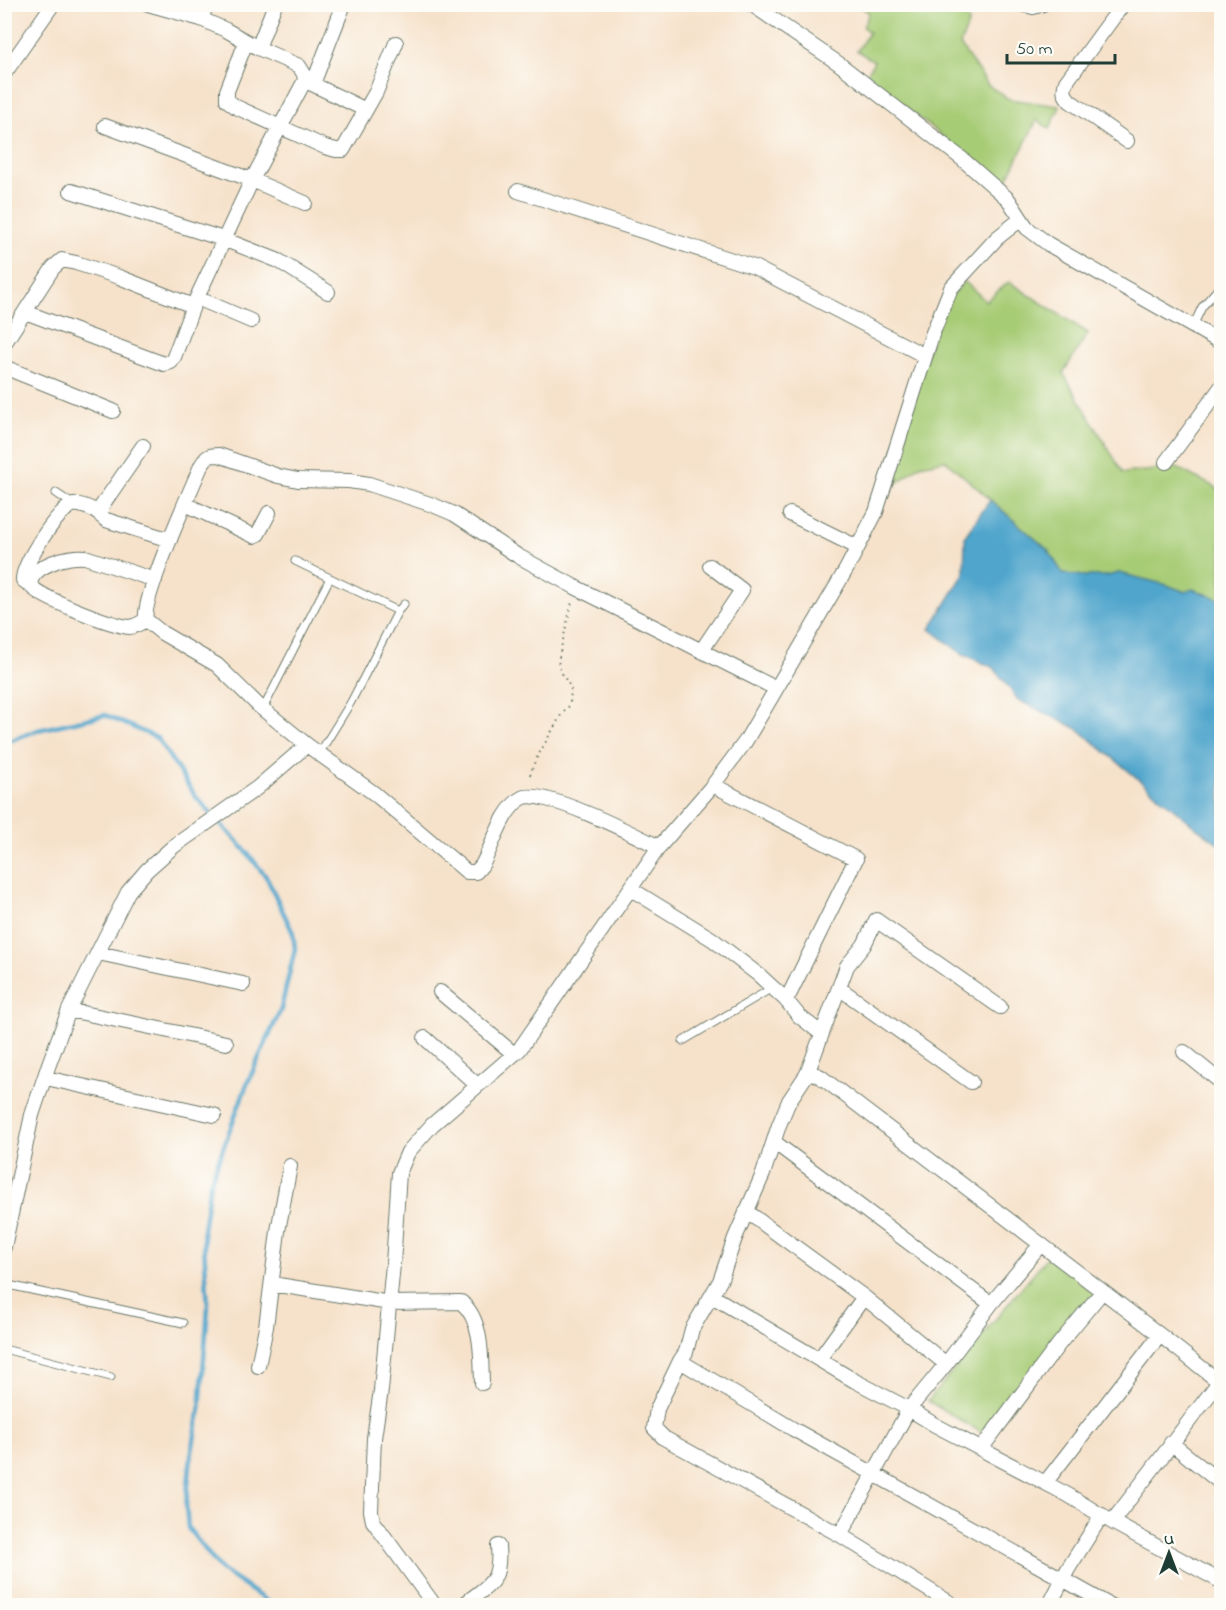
<svg xmlns="http://www.w3.org/2000/svg" width="1226" height="1610" font-family="'Indie Flower',sans-serif">
	<style>
		.green { fill: #a7cc76; stroke: #638455; stroke-width: 1.5 }
		.water { fill: #50a5cc; stroke: #387180; stroke-width: 1.5 }
		.lines { fill: none; stroke-linecap: round; stroke-linejoin: round }
		.stream { stroke: #50a5cc; stroke-width: 4.5 }
		.lane-casing { stroke: #6a7769; stroke-width: 9 }
		.street-casing { stroke: #6a7769; stroke-width: 16 }
		.path { stroke: #6a7769; stroke-width: 2; stroke-dasharray: 1.5 4.5; stroke-linecap: butt }
		.lane { stroke: #fff; stroke-width: 7 }
		.street { stroke: #fff; stroke-width: 14 }
	</style>
	<rect width="100%" height="100%" fill="#fdfcf7"/>
	<filter id="ink" filterUnits="userSpaceOnUse"><feTurbulence type="fractalNoise" baseFrequency=".0167" numOctaves="2"/><feDisplacementMap in="SourceGraphic" scale="12" xChannelSelector="R" yChannelSelector="G"/><feConvolveMatrix kernelMatrix="1 2 1 2 8 2 1 2 1" color-interpolation-filters="sRGB"/></filter>
	<filter id="wash" filterUnits="userSpaceOnUse"><feTurbulence type="fractalNoise" baseFrequency=".008" numOctaves="4" result="noise"/><feDisplacementMap in="SourceGraphic" scale="24" xChannelSelector="R" yChannelSelector="G"/><feGaussianBlur stdDeviation="1.35" result="paint"/><feColorMatrix in="noise" values="0 0 0 0 0 0 0 0 0 0 0 0 0 0 0 0 0 1.4 0 .05"/><feComposite in="paint" operator="in"/></filter>
	<g filter="url(#wash)">
		<rect width="100%" height="100%" fill="#f6e2cb"/>
		<!-- green -->
		<path class="green" d="M859,5H952L960,10L969,22L960,45L988,85L1009,99L1060,106L1050,129L1037,120L1004,185L866,76L874,61L857,51L869,32L863,27L869,13Z
			M964,281L986,301L1009,282L1088,333L1063,373L1123,473L1177,468L1217,488L1221,494V600L1193,589L1186,592L1167,585L1119,573L1107,576H1085L1063,574L1048,550L945,460L920,465L877,499L942,309Z
			M1050,1253L1100,1293L989,1437L928,1401Z"/>
		<!-- water -->
		<path class="water" d="M990,500L1048,550L1063,574L1085,576H1107L1119,573L1167,585L1185,592L1193,589L1221,600V845L1197,828L1078,729L1018,700L994,668L961,653L930,629L964,574L965,536Z"/>
		<g class="lines">
			<!-- stream -->
			<path class="stream" d="M4,743L38,730L105,715L157,738L196,797L246,851L267,878L293,933L295,949L281,1009L247,1084L210,1183L203,1230L208,1307L200,1409L191,1456L186,1505L188,1528L221,1570L274,1606"/>
		</g>
	</g>
	<g filter="url(#ink)">
		<g class="lines">
			<defs>
				<path id="lane" d="M1193,326L1202,307L1222,284
					M56,493L68,501L71,506
					M295,561L398,611
					M263,709L330,578
					M319,754L351,702L398,611L404,604
					M683,1041L772,988
					M4,1284L183,1323
					M4,1349L111,1377"/>
				<path id="street" d="M751,4L838,63L961,158L1008,199L1027,228L1048,244L1222,343
					M1020,4L1033,7L1043,4
					M1123,4L1066,82C1063,91 1064,94 1070,101L1127,141
					M201,19L207,4
					M246,42L227,91V100L236,107L325,147L336,150H343L376,92L396,43
					M258,48L275,4
					M4,74L53,4
					M306,81L366,110
					M313,84L344,4
					M105,126L252,180L305,203
					M71,191L223,239L279,261L328,292
					M518,191L754,267L925,356
					M197,298L251,321
					M25,312L164,364L171,362L174,357L193,306
					M4,344L53,268L62,260L76,263L119,277L193,306L252,180L305,80L304,74L299,66L258,48L226,30L201,19L148,4
					M4,367L113,411
					M143,446L101,507V516L106,520L170,540
					M1166,462L1222,386
					M185,504L254,536L258,534L269,513
					M790,514L857,547
					M30,585L23,580C22,565 58,509 73,505C82,503 92,510 100,513
					M146,620C140,623 135,627 129,627C111,625 39,598 30,585C31,565 69,555 85,557L155,580
					M702,650L742,590L710,566
					M307,745L259,706L217,665L162,633L146,620C141,600 190,492 201,466C206,457 208,455 219,455L278,476L298,480L349,481L369,484L433,505L454,514L518,556L575,587L775,688
					M631,889L712,939L760,976L785,999L790,993L856,859L713,785
					M98,953L243,984
					M839,988L971,1082
					M440,992L514,1054
					M785,999L799,1016L822,1034
					M69,1010L226,1043
					M425,1038L477,1085
					M1184,1052L1222,1083
					M807,1074L847,966L864,945L876,920L1000,1007
					M46,1078L214,1115
					M774,1142L991,1304
					M746,1211L864,1297L946,1364
					M1041,1244L991,1304L946,1364L909,1409L935,1425L1068,1495L1112,1522L1222,1582
					M4,1247L32,1115L49,1064L69,1010L128,892L147,870L174,846L257,788L307,745L375,794L467,872H476L482,865C493,846 502,809 522,798C541,787 637,836 659,847
					M272,1284L390,1303L461,1302C483,1320 481,1357 482,1383
					M712,1296L855,1381L909,1409L840,1535
					M820,1358L864,1297
					M680,1361L793,1429L1111,1606
					M258,1366L266,1327L278,1231L290,1166
					M1171,1443L1222,1484
					M981,1449L1059,1344L1102,1292
					M1045,1483L1160,1335
					M1112,1522L1219,1382
					M435,1606L381,1532L373,1521L371,1511L374,1438L381,1390L393,1264L399,1173L408,1152L432,1125L519,1050L659,847L713,785L745,742L847,568L876,512L932,335L951,288L997,238L1021,219
					M462,1606C490,1583 501,1584 498,1546
					M955,1606L840,1535L664,1438L654,1428L657,1409L680,1361L686,1352L692,1329L720,1281L735,1238L763,1174L779,1125L789,1101L807,1074L813,1073L821,1077L1160,1335L1222,1384
					M1049,1606L1068,1569L1102,1515"/>
			</defs>
			<!-- lane casing -->
			<use href="#lane" class="lane-casing"/>
			<!-- street casing -->
			<use href="#street" class="street-casing"/>
			<!-- path -->
			<path class="path" d="M530,775L535,761L561,715L570,705L571,688L561,672L558,661L572,602"/>
			<!-- lane -->
			<use href="#lane" class="lane"/>
			<!-- street -->
			<use href="#street" class="street"/>
		</g>
	</g>
	<!-- margin -->
	<rect width="1226" height="1610" fill="none" stroke="#fdfcf7" stroke-width="24"/>
	<!-- north arrow -->
	<g transform="translate(1169 1553)" stroke="#fdfcf7" stroke-width="4.5" paint-order="stroke">
	<path d="M0-4.5L10 22L0 15L-10 22Z" fill="#1f3d34"/>
	<text y="-9" font-size="16" font-weight="bold" text-anchor="middle" fill="#1f3d34">U</text>
	</g>
	<!-- scale -->
	<path d="M1007 54v9h108v-9" fill="none" stroke="#1f3d34" stroke-width="3"/>
	<text x="1016" y="54" font-size="18" fill="#1f3d34" stroke="#fdfcf7" stroke-width="4.5" paint-order="stroke">50 m</text>
</svg>
